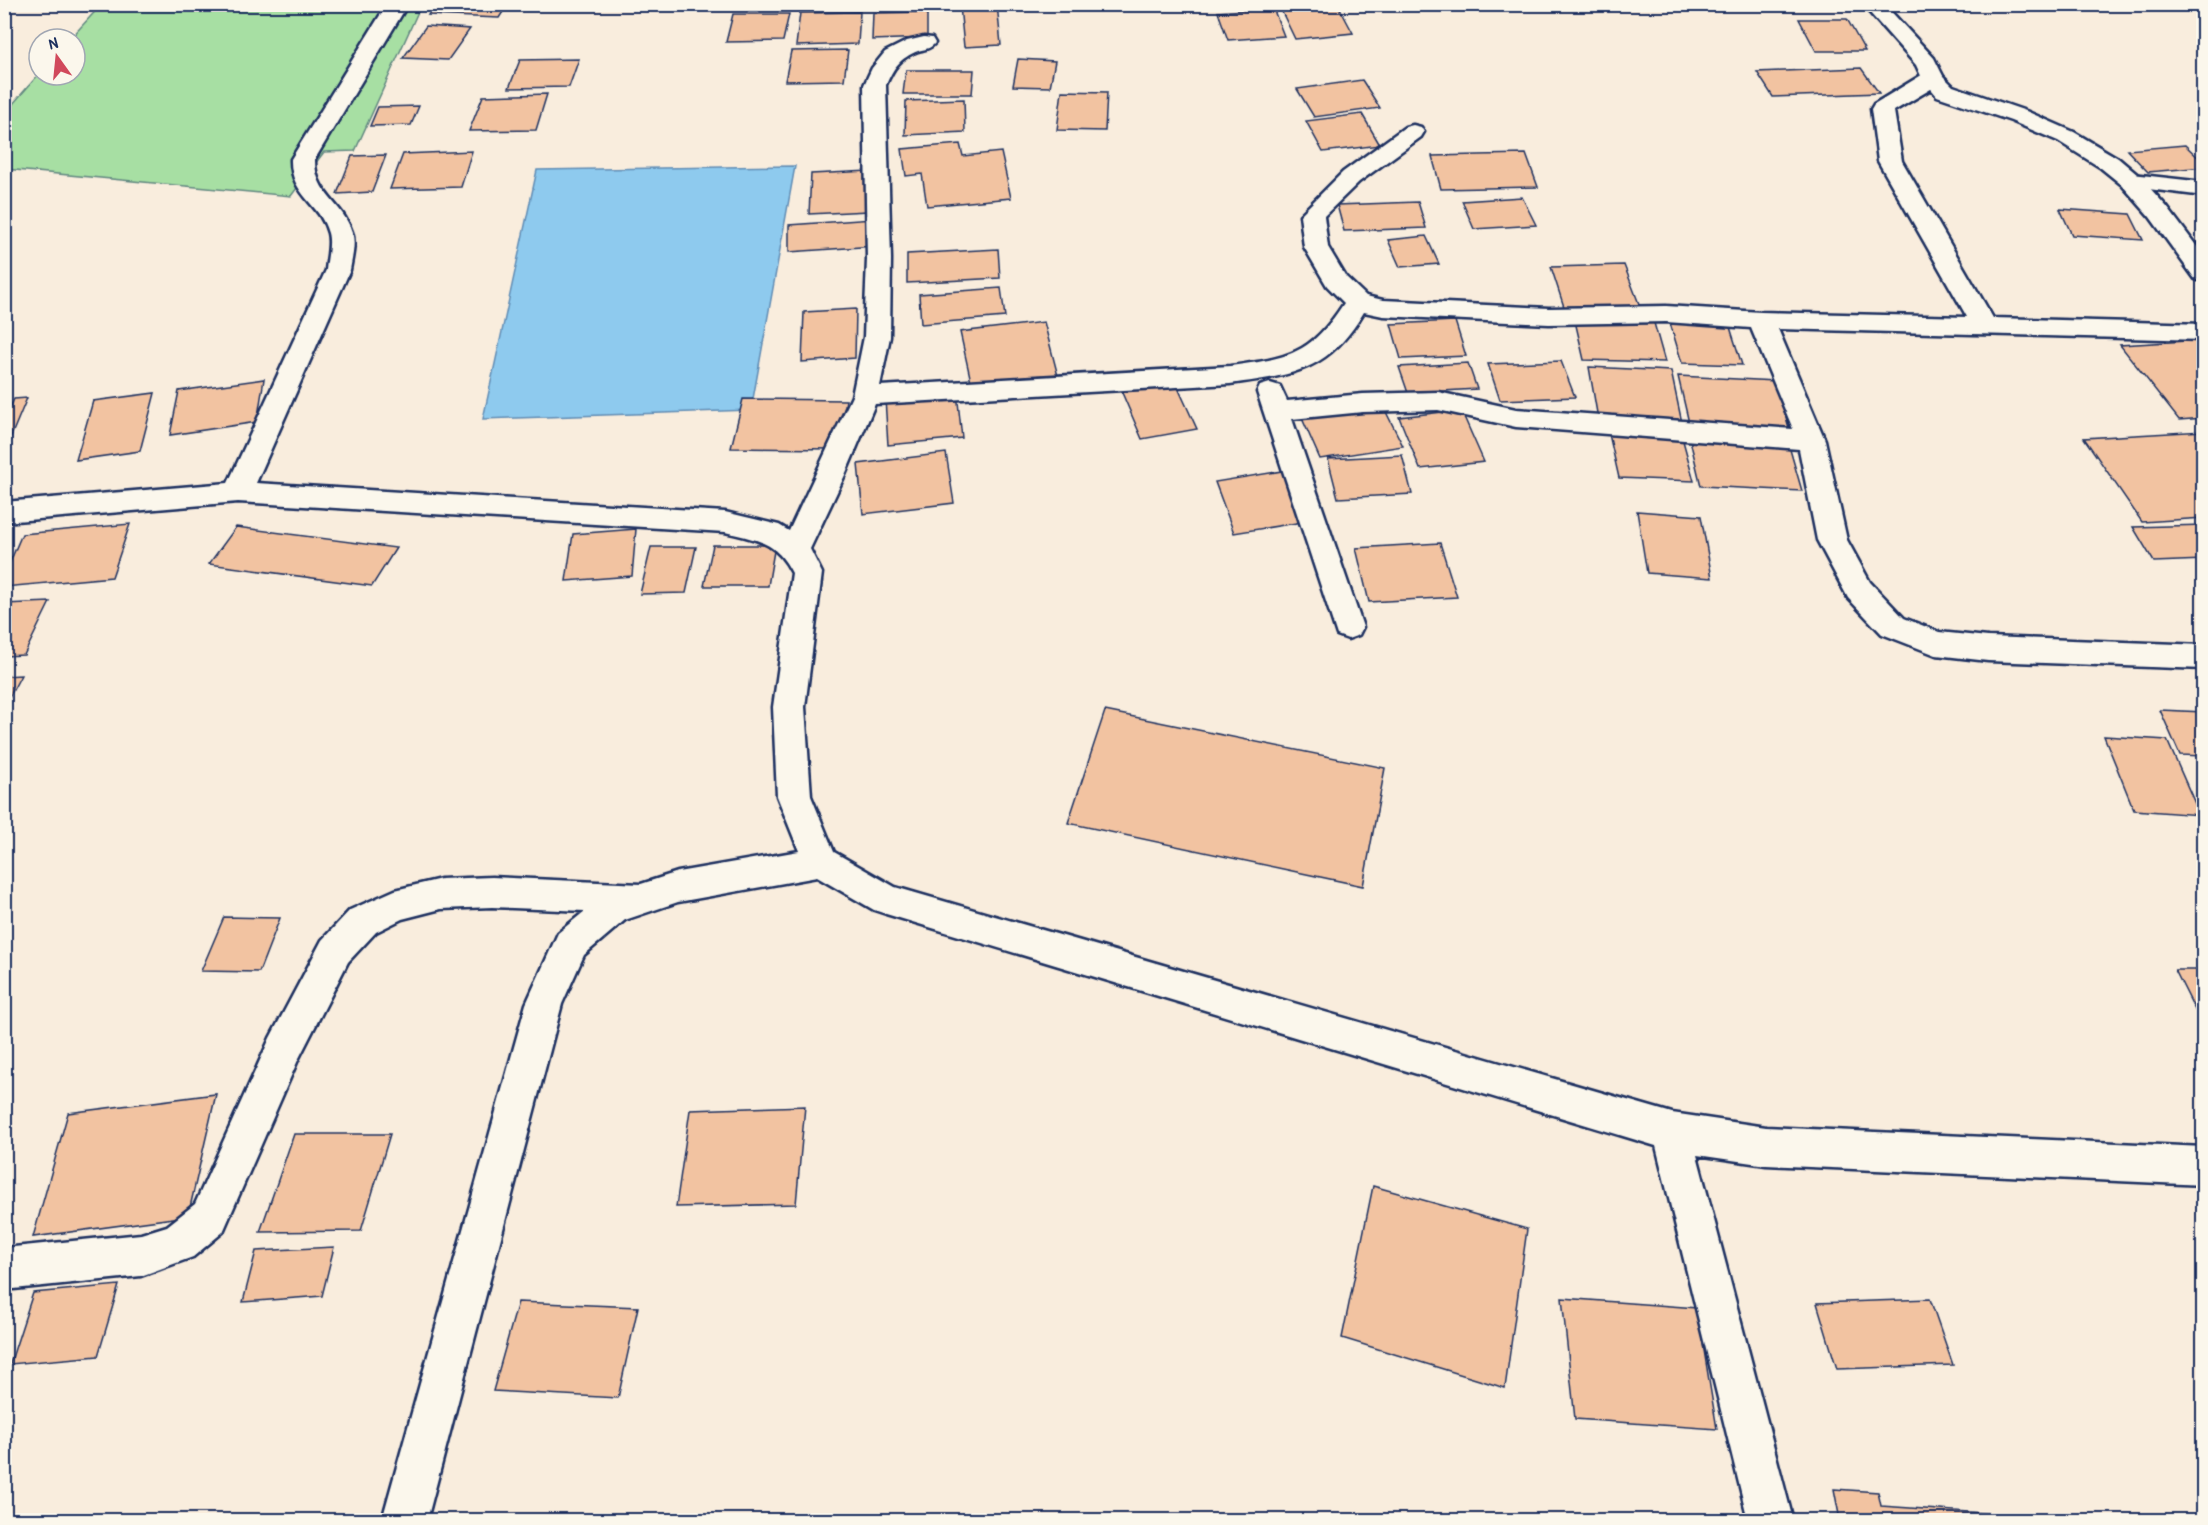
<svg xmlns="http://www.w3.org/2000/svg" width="2208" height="1525" font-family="'Patrick Hand',sans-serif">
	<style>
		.green { fill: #a7dfa3; stroke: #618780; stroke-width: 1.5 }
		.water { fill: #8ecaee; stroke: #608cb4; stroke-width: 1.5 }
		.building { fill: #f2c3a1; stroke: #1b2f5e; stroke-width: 1.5 }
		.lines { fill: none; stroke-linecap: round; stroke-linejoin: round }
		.minor-casing { stroke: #1b2f5e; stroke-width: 5 }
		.tertiary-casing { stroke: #1b2f5e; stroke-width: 5 }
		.minor { fill: #fbf7ec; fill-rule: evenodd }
		.tertiary { fill: #fbf7ec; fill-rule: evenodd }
	</style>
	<rect width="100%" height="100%" fill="#f9eddd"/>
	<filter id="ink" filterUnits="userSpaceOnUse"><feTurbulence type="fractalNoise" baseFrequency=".0167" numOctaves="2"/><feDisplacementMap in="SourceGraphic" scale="12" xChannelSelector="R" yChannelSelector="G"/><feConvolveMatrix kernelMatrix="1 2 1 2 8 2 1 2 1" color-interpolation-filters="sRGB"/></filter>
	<g filter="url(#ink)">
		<!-- green -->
		<path class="green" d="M101,5H421L355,151L324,152L291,196L5,169V113L39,74L75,75V39H70Z"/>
		<!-- water -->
		<path class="water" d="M795,166L751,410L483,419L537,170Z"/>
		<!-- building -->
		<path class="building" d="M435,4H508L499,18L428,15Z
			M810,4H858L809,9Z
			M997,4L1001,45L964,47L960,6Z
			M1165,4H1223L1224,5L1167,10Z
			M1338,5L1353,33L1295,39L1281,10Z
			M1273,8L1284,36L1228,40L1218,12Z
			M860,12L858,44L796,46L800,13Z
			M927,12V38L872,40L873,13Z
			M733,14H789L783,41L726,42Z
			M1799,19H1847L1865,51H1816Z
			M426,26L470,29L448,60L403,58Z
			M848,50L844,80L785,81L791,51Z
			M579,59L569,87L509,88L520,60Z
			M1018,59L1055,61L1050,87L1013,86Z
			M1861,68L1879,93L1773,97L1757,72Z
			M906,70H974L972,94H903Z
			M1362,80L1380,108L1314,117L1297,89Z
			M1062,91L1107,92L1105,131L1057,130Z
			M547,94L536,130L469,131L483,96Z
			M964,99L965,132L905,135L906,101Z
			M419,106L411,125L370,126L378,107Z
			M1362,114L1380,145L1323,152L1306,121Z
			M960,144L963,156L1001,152L1011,198L927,206L922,174L906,176L902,149Z
			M2185,145L2204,163V167L2148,172L2127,150Z
			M472,151L461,187L390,189L403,154Z
			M1526,154L1538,187L1441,189L1432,156Z
			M386,155L372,192L337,194L352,156Z
			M869,171L868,211L809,214L811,174Z
			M1522,197L1536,225L1474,229L1462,201Z
			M1418,202L1426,228L1344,231L1337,205Z
			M2060,209L2130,214L2143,240L2072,235Z
			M873,219L875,246L789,252V225Z
			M1426,236L1439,264L1400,267L1388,240Z
			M998,249L1000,278L907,283V254Z
			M1624,265L1641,309L1565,310L1551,267Z
			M1001,288L1005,317L921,324L919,294Z
			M856,309L855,358L802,362L804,312Z
			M1455,321L1466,356L1401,359L1391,324Z
			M1575,321L1654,323L1665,362L1584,360Z
			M1044,322L1058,376L972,386L960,332Z
			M1670,323L1729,324L1742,365L1682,363Z
			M2204,340V418L2179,420L2120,345Z
			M1561,361L1575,397L1500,400L1488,364Z
			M1468,363L1477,389L1408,393L1399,367Z
			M1589,367L1671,371L1682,423L1598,419Z
			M1678,376L1776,381L1789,428L1689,423Z
			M264,379L257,422L170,435L179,391Z
			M1174,379L1197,429L1142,439L1120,388Z
			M155,393L140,451L76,460L93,401Z
			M957,393L962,438L888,445L885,399Z
			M27,398L7,446L4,447V408H10L14,399Z
			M743,399L846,400L837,449L731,448Z
			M1382,404L1403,446L1320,459L1301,416Z
			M1461,410L1484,462L1420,469L1399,417Z
			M2204,431V518L2142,522L2084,438Z
			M1609,434L1682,437L1694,481L1619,478Z
			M1690,440L1789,446L1802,491L1701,486Z
			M946,453L954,503L863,514L858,464Z
			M1402,455L1412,494L1338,498L1328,459Z
			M1282,471L1303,522L1234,533L1215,482Z
			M1637,511L1701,516L1712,578L1647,573Z
			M130,524L112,577L4,587V576L22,534Z
			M2204,525V560L2154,562L2133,527Z
			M236,527L396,548L372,586L209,564Z
			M636,529L632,576L566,581L573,534Z
			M1440,543L1457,597L1369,602L1356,548Z
			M713,545H775L768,586H704Z
			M651,547H696L686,593L640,594Z
			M50,602L24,655L4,656V604Z
			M21,675L4,707V676Z
			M2160,710L2204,712V756L2180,755Z
			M1105,711L1385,768L1363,886L1068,823Z
			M2104,736L2167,740L2200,815L2134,810Z
			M224,917L280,918L259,972L201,971Z
			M2175,970H2204V1028Z
			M216,1094L188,1216L33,1237L68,1113Z
			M805,1106L796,1204L676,1207L690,1110Z
			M294,1134H390L361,1231L260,1232Z
			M1373,1186L1527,1229L1505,1388L1342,1338Z
			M334,1247L322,1296L243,1302L256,1251Z
			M119,1285L98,1356L10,1364L33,1293Z
			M1562,1298L1697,1308L1717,1429L1575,1419Z
			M1930,1299L1953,1365L1837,1369L1817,1303Z
			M518,1302L638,1307L618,1398L493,1391Z
			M1834,1489L1878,1492L1881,1506L1997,1514L1999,1520H1840Z"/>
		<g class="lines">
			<defs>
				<path id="minor" d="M387,4H408L315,159C314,194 343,203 352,232C356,244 352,258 350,270L256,483L725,512L779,525L789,531L852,396L864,337L867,259L864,85L872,68L885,52L907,41L924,37L932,38L935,43C930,49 925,49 918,51C900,58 893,68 886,85L891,259L890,337L880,386L1230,366C1289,358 1310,355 1344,303L1327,286L1304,247L1300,215L1343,172L1405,127L1413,125L1421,127L1424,132L1421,137L1359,182L1324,216L1328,247L1346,277L1366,296L1383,300L1549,308L1666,306L1761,312L1967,317L1878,161L1871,109L1874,104L1925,73L1933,71L1941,73L1944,78L1941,83L1894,111L1902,161L1993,318L2204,324V340L1778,329L1825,440L1847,540L1870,582L1904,618L1939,632L1988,637L2204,645V669L1988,661L1936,655L1882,634L1848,598L1817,540L1799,449L1516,427L1438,410L1363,412L1292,419L1363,627L1359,635L1348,639L1337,635L1257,392L1260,386L1270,383L1280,386L1287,401L1363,394L1438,392L1516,409L1793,429L1751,328L1666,322L1549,324L1383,316L1364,312C1329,371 1294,375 1230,384L875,404L845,475L810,549L822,573L805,707L811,796L834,852L895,887L1672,1113L1766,1127L2204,1147V1185L1766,1165L1697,1155L1793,1520H1748L1656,1146L886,914L874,910L817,877L678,902L625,920L584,955L562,1004L427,1520H382L526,1004L558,933L585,911L492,907L441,909L402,919L376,932L348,962L298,1060L223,1232L193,1257L141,1276L4,1290V1248L141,1234L167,1226L195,1204L270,1038L322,940L350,910L395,890L441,879L492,877L641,884L678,872L799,851L777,796L773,707L792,573C776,541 757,540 725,532L238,502L4,522V502L228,483L326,270C327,258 331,244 328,233C320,203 290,195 291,159Z
					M2132,174L2204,182V196L2124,186L2120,181L2124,176Z"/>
				<path id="tertiary" d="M1862,4H1884L1934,58L1943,76L1953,86L2026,111L2074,132L2118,158L2138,175L2167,207L2204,256V282L2195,279L2150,217L2122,185L2101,168L2058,141L2011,121L1937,96L1922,78L1916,65Z"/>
			</defs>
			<!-- minor casing -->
			<use href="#minor" class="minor-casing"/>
			<!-- tertiary casing -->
			<use href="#tertiary" class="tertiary-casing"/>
			<!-- minor -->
			<use href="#minor" class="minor"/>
			<!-- tertiary -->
			<use href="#tertiary" class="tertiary"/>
		</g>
	</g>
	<!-- margin -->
	<rect width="2208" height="1525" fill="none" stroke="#fbf7ec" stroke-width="24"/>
	<rect x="12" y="12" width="2184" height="1501" fill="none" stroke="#1b2f5e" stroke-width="2" filter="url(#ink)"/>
	<!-- north arrow -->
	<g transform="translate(57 57) rotate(345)"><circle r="28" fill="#fbf7ec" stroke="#a1a7b3" stroke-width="1.5"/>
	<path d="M0-4.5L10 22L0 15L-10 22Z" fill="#d1495b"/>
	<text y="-9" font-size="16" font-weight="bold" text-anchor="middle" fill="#1b2f5e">N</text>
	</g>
</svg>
